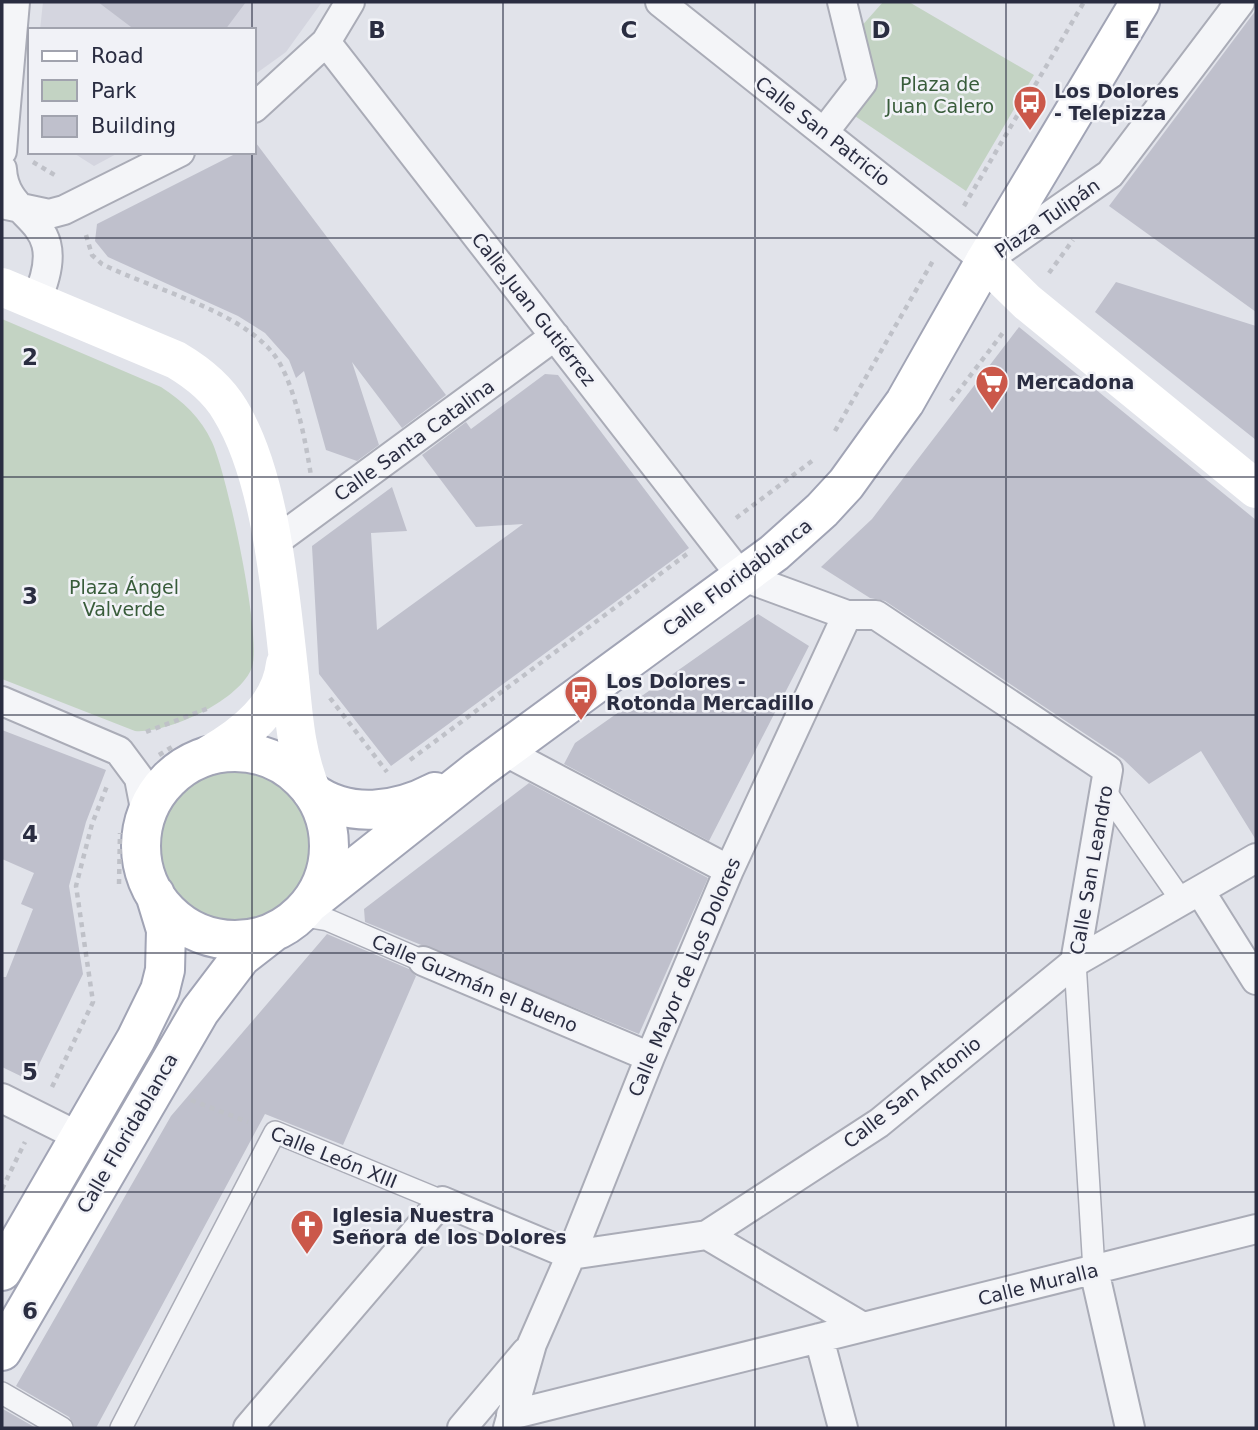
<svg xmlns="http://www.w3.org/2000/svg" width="1258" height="1430" font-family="'DejaVu Sans',sans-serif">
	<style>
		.built { fill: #d4d5df }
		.green { fill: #c3d3c3 }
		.building { fill: #bfc0cc }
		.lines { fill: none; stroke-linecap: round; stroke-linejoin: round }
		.pedestrian-casing { stroke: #aaacb7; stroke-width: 24 }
		.minor-casing { stroke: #aaacb7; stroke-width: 32 }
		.primary-casing { stroke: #a1a4b5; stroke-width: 42 }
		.path { stroke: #bfc1c8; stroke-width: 4.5; stroke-dasharray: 5 5; stroke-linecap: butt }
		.pedestrian { stroke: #f4f5f8; stroke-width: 21 }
		.minor { stroke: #f4f5f8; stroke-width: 28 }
		.secondary { stroke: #fff; stroke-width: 38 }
		.primary { stroke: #fff; stroke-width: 38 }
		.grid { fill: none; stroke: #2a2d41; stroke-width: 2; stroke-opacity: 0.55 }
		.labels { text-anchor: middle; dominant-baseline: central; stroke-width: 5; stroke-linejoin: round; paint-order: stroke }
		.park-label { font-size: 19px; fill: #385c3a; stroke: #f1f2f7 }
		.poi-label { font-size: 19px; font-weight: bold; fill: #2a2d41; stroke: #f1f2f7; text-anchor: start }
		.street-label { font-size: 19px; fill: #2a2d41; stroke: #f1f2f7 }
		.grid-label { font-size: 23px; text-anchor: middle; font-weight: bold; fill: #2a2d41; stroke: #f1f2f7; stroke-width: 5; stroke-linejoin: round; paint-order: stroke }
	</style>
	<rect width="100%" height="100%" fill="#e1e3ea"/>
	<!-- built -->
	<path class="built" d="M43,2H322L286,52L254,75V30H40Z
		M72,152H120L94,166Z"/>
	<!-- green -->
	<path class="green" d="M883,2H909L1034,75L966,191L843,108L862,83L851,38Z
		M2,319L161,387C183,401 201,418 212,442C227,474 262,636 252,667C241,700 167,734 135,731L2,679Z
		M142 846a93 93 0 1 1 186 0a93 93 0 1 1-186 0Z"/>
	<!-- building -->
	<path class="building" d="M98,2H246L225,30H135Z
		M1256,10V312L1109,206Z
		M256,143L446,395L402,428L352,362L379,445L357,461L326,450L304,371L296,378L289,360L265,333L238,316L108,257L95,241L97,224L239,152H254Z
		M1116,282L1256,326V440L1095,312Z
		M1019,327L1256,520V840L1201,751L1149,784L1123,759L885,601L870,598L821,567L872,519Z
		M545,374L558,375L689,548L391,766L319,674L312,546L392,487L407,531L371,533L377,630L523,524L476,527L422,455L466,422L471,429Z
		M758,614L809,646L709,841L564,764L575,743Z
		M2,730L106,770L86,822L69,886L83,974L31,1081L2,1067V977H6L33,909L21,904L34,873L2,859Z
		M529,783L708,878L639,1034L365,922L364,909Z
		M327,934L409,969L416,976L343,1145L265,1114L96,1428H75L69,1417L16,1386L171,1116Z
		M3,1409L36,1428H2Z"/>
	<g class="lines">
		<defs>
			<path id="pedestrian" d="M1105,791L1182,901
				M299,915L328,920L423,961
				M1075,962L1094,1270
				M2,1393L62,1428
				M121,1428L275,1132L442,1201"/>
			<path id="minor" d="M660,2L985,261L1110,174L1240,2
				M326,42L741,576L847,615H876L1108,770L1075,962
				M254,108L326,42L350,2
				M824,132L862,83L842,2
				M2,151L15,2
				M2,169C5,225 75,214 36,301
				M2,204L49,214L64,210L180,152
				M272,544L555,336
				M2,701L119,751L139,778L146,814
				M504,751L729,870
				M1200,891L1256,980
				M423,961L650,1057
				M2,1098L80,1137
				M707,1235L879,1123L1075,962L1256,858
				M1094,1270L1130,1428
				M819,1338L843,1428
				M511,1415L1256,1229
				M248,1428L442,1201L571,1255L707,1235L863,1327
				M462,1428L526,1352
				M508,1428L532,1344L571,1255L650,1057L729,870L847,615"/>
			<path id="primary" d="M141 846a94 94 0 1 1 188 0a94 94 0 1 1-188 0Z
				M312,792C349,819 397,812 435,792
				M310,903L478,770L774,553L822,510L846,484L905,402L985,261L1140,2
				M2,1271L136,1039L160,990L165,970L166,930L155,894
				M2,1351L200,1011L241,957L272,933"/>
		</defs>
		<!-- pedestrian casing -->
		<use href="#pedestrian" class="pedestrian-casing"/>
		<!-- minor casing -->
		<use href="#minor" class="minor-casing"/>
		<!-- primary casing -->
		<use href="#primary" class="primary-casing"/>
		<!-- path -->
		<path class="path" d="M33,162L58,177
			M964,206L1084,2
			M86,235L92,255L102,264C153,290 249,312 279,362C296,391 306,443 311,476
			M1049,273L1073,240
			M951,401L1005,330
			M835,431L934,259
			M736,518L816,458
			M330,698L387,772
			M146,732L209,708
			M159,755L175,745
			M410,760L687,554
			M119,884L120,833
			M52,1087L93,1002L76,886L92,824L107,786
			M191,1100L248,1122
			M2,1189L25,1142"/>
		<!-- pedestrian -->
		<use href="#pedestrian" class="pedestrian"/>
		<!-- minor -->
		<use href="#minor" class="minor"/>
		<!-- secondary -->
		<path class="secondary" d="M985,261L1027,302L1256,489
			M2,287L176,360C198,373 217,388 230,410C272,478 281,599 290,678C294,718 296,754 312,792
			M209,755C244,735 280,707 285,664"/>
		<!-- primary -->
		<use href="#primary" class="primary"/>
	</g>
	<!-- grid -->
	<path class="grid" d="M252,2V30M503,2V1428M755,2V1428M1006,2V1428M252,152V1428M2,238H1256M2,477H1256M2,715H1256M2,953H1256M2,1192H1256"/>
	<!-- icons -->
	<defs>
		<symbol id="bus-pin" viewBox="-11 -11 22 30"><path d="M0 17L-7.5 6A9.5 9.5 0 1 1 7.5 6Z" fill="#cb584a" stroke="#f1f2f7"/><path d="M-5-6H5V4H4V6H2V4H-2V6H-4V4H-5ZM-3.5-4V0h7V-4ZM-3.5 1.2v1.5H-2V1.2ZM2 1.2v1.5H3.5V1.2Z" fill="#fff"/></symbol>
		<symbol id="supermarket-pin" viewBox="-11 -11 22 30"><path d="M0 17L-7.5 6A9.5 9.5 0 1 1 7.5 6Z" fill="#cb584a" stroke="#f1f2f7"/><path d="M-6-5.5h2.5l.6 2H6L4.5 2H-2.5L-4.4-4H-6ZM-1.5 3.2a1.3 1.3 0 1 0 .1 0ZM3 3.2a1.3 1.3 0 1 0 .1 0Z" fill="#fff"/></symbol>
		<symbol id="church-pin" viewBox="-11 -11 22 30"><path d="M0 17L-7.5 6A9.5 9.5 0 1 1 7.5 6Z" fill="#cb584a" stroke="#f1f2f7"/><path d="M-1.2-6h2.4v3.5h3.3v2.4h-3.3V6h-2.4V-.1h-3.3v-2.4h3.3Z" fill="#fff"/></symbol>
	</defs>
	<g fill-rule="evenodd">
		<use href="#bus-pin" x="1011" y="83" width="38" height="52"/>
		<use href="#supermarket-pin" x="973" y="363" width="38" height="52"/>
		<use href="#bus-pin" x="562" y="673" width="38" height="52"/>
		<use href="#church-pin" x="288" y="1207" width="38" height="52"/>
	</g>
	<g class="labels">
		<!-- park labels -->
		<g class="park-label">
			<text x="940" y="84">Plaza de<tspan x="940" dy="22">Juan Calero</tspan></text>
			<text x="124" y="587">Plaza Ángel<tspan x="124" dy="22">Valverde</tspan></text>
		</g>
		<!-- poi labels -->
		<g class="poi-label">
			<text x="1054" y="91">Los Dolores<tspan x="1054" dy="22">- Telepizza</tspan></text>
			<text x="1016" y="382">Mercadona</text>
			<text x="606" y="681">Los Dolores -<tspan x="606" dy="22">Rotonda Mercadillo</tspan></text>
			<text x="332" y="1215">Iglesia Nuestra<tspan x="332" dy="22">Señora de los Dolores</tspan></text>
		</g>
		<!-- street labels -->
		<g class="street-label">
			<text transform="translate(823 131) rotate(38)">Calle San Patricio</text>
			<text transform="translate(1047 218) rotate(-35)">Plaza Tulipán</text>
			<text transform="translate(534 309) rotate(52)">Calle Juan Gutiérrez</text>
			<text transform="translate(414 440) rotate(-36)">Calle Santa Catalina</text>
			<text transform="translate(737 577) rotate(-37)">Calle Floridablanca</text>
			<text transform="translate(1091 870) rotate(-80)">Calle San Leandro</text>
			<text transform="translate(684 977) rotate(-67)">Calle Mayor de Los Dolores</text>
			<text transform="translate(475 983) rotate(23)">Calle Guzmán el Bueno</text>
			<text transform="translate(912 1092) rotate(-38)">Calle San Antonio</text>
			<text transform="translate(127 1133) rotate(-60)">Calle Floridablanca</text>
			<text transform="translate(334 1157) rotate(22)">Calle León XIII</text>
			<text transform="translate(1038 1284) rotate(-14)">Calle Muralla</text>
		</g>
	</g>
	<g class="grid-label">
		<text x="377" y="38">B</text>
		<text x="629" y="38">C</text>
		<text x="881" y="38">D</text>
		<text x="1132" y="38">E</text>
		<text x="30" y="365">2</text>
		<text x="30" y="604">3</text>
		<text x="30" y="842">4</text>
		<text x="30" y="1080">5</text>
		<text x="30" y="1319">6</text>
	</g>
	<!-- border -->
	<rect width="1258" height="1430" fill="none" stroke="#2a2d41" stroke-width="7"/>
	<!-- legend -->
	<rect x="28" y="28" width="228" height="126" fill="#f1f2f7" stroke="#a1a3ae" stroke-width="2"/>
	<rect x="42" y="51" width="35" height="10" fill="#ffffff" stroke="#a1a3ae" stroke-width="2"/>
	<text x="91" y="63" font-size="21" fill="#2a2d41">Road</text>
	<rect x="42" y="80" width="35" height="21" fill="#c3d3c3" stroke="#a1a3ae" stroke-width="2"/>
	<text x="91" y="98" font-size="21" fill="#2a2d41">Park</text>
	<rect x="42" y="116" width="35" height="21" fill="#bfc0cc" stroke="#a1a3ae" stroke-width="2"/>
	<text x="91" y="133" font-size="21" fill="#2a2d41">Building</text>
</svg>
